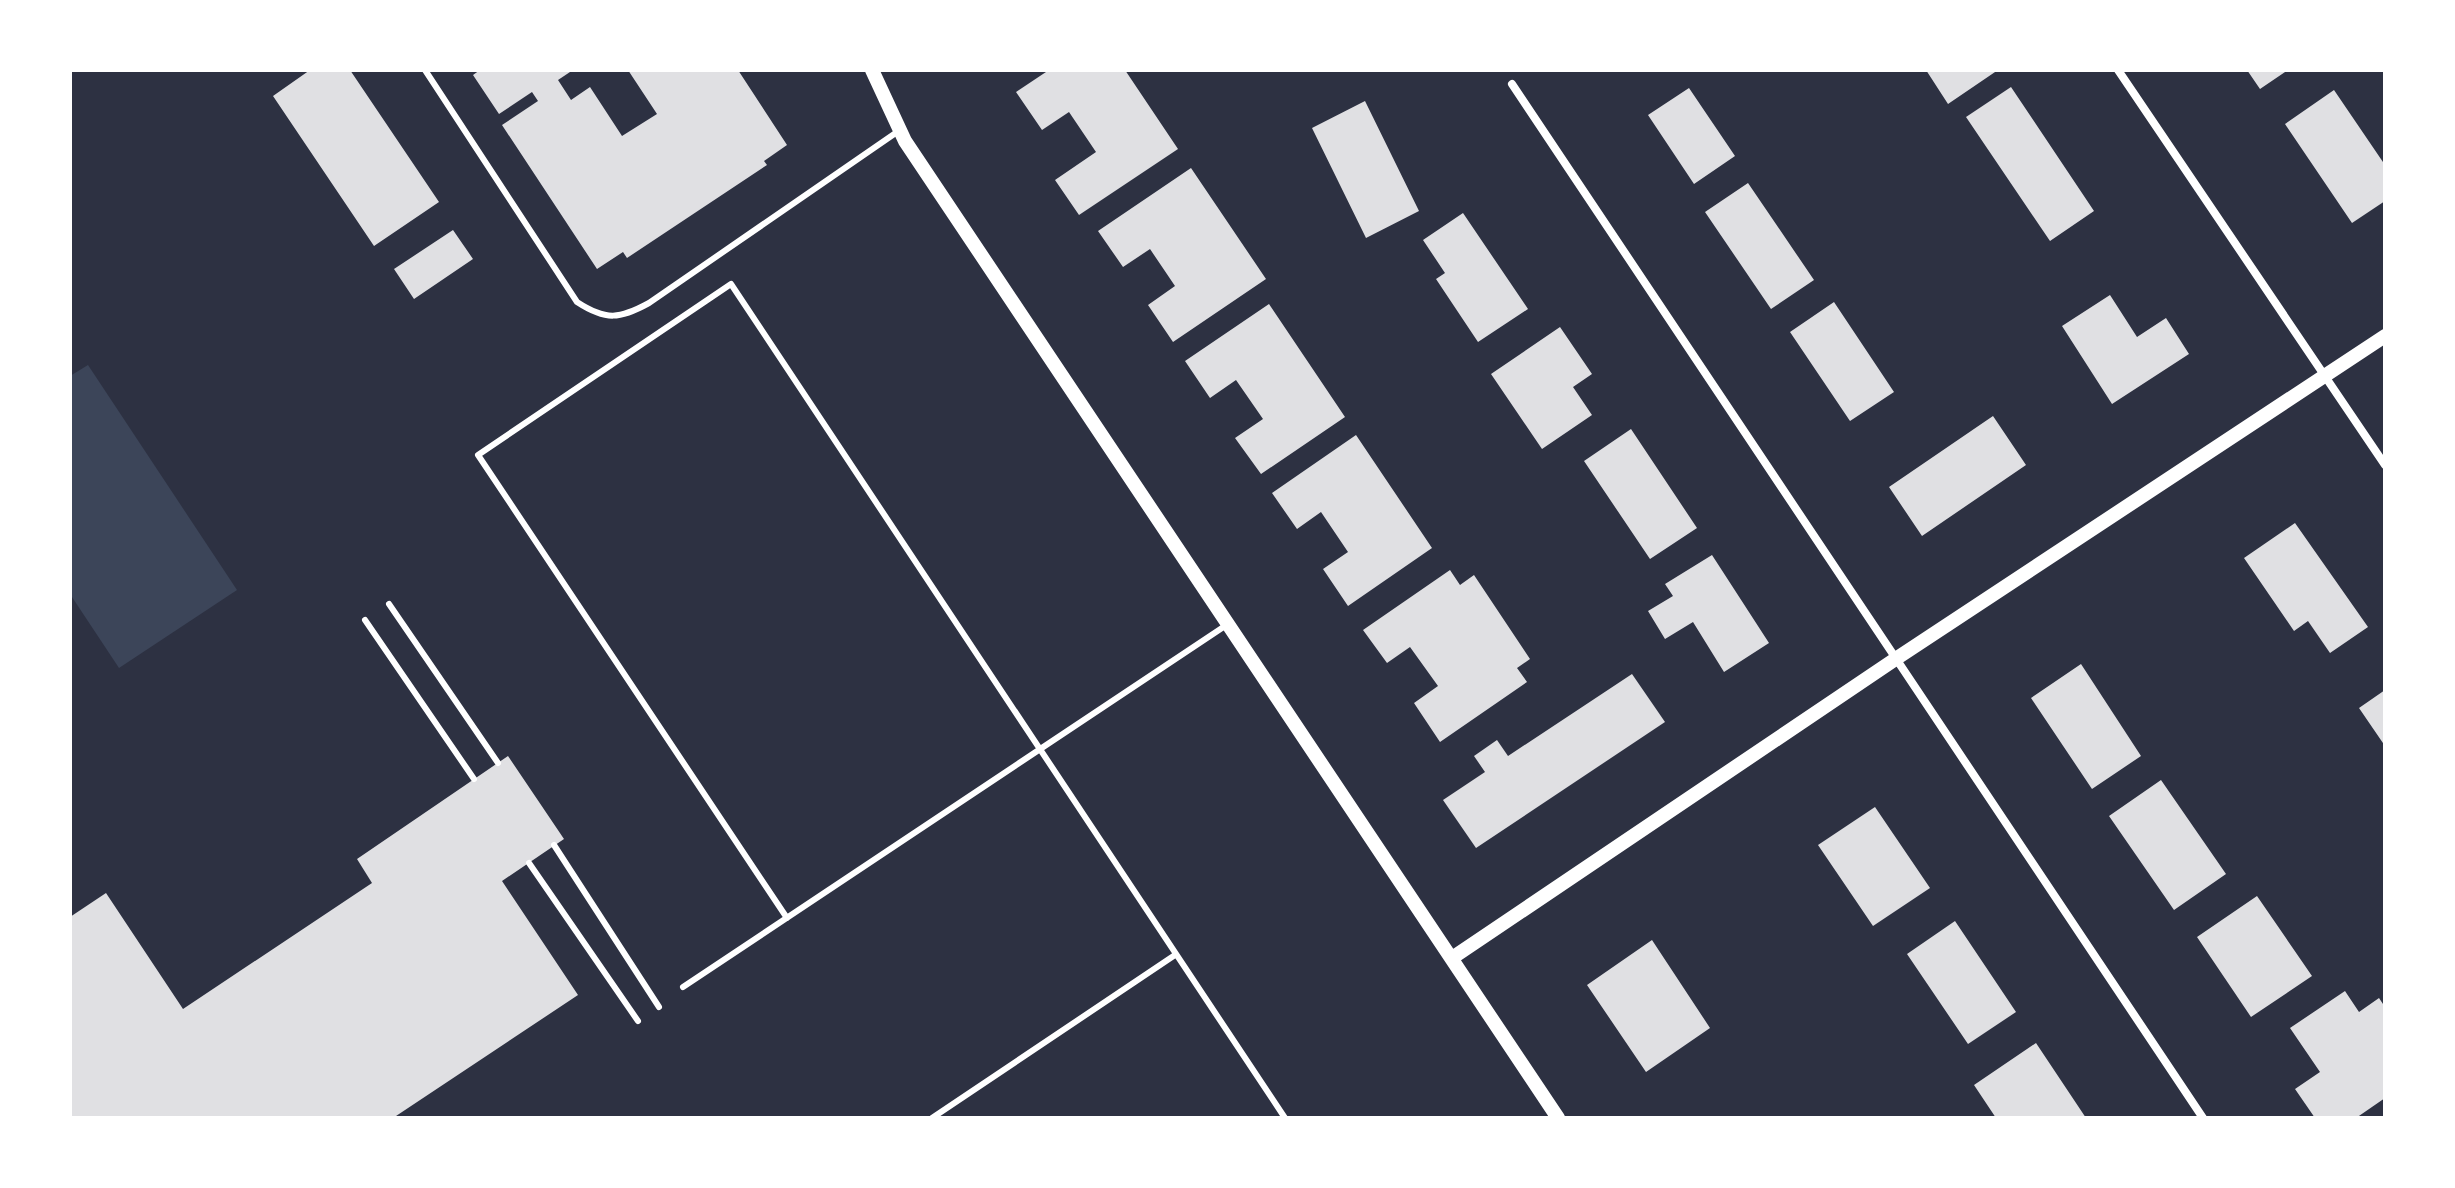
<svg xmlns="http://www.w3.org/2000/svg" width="2455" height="1188" font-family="Barlow,sans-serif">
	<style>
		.green { fill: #3c4559 }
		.building { fill: #e0e0e3 }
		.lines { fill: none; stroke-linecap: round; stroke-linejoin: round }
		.service { stroke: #fff; stroke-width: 6 }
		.minor { stroke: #fff; stroke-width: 8 }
		.tertiary { stroke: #fff; stroke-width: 14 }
	</style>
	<rect width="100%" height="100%" fill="#2d3142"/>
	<!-- green -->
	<path class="green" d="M88,365L237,590L119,668L70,594V376Z"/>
	<!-- building -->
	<path class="building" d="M310,70H350L439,202L374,246L273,96Z
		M480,70H573L558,80L571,100L590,87L622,136L657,114L628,70H738L787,145L764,161L767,165L627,258L623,252L597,269L502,125L538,101L532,92L499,114L473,75Z
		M1049,70H1125L1178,149L1079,215L1055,180L1096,152L1069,112L1042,130L1016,92Z
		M1926,70H1998L1948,104Z
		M2247,70H2288L2260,89Z
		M2011,87L2094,211L2050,241L1966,117Z
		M1689,88L1735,156L1694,184L1648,115Z
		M2334,90L2385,165V201L2352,223L2285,124Z
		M1365,101L1419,211L1366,238L1312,128Z
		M1191,168L1266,279L1173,342L1148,305L1175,286L1150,249L1123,267L1098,231Z
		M1748,183L1814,280L1771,309L1705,212Z
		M1463,213L1528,309L1478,342L1436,279L1445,273L1423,240Z
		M453,230L473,259L414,299L394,269Z
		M2110,295L2137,337L2166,318L2189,354L2112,404L2062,326Z
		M1834,302L1894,392L1850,421L1790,332Z
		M1269,304L1345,417L1261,474L1235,438L1263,419L1236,380L1210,398L1185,361Z
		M1560,327L1592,374L1573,387L1592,415L1542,449L1491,374Z
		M1993,416L2026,465L1922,536L1889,487Z
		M1631,429L1697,528L1650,559L1584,461Z
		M1356,435L1432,548L1348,606L1323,569L1348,552L1321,512L1297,529L1272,493Z
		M2295,523L2368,627L2330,653L2308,621L2294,631L2244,558Z
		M1712,555L1769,643L1724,672L1693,622L1665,639L1648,611L1673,596L1665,584Z
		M1450,570L1460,585L1474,575L1530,659L1517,668L1527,682L1440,742L1414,703L1438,686L1410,647L1387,663L1363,630Z
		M2081,664L2141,756L2092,789L2031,698Z
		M1632,674L1665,722L1476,848L1443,800L1485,772L1474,756L1497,740L1508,756Z
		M2385,690V746L2359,708Z
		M508,756L564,839L502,881L578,995L393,1118H70V917L106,893L183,1009L372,883L357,859Z
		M2161,780L2226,874L2174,910L2109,816Z
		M1875,807L1930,888L1873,926L1818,845Z
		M2257,896L2312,976L2251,1017L2197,937Z
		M1955,921L2016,1012L1968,1044L1907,954Z
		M1652,940L1710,1028L1646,1072L1587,985Z
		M2345,991L2359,1012L2379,998L2385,1007V1098L2356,1118H2315L2295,1089L2320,1072L2290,1028Z
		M2036,1043L2086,1118H1996L1974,1085Z"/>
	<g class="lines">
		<!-- service -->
		<path class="service" d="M425,70L577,302C606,321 620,319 649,303L900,130
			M389,604L498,763
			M365,620L474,779
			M554,845L659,1007
			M529,863L638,1021
			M787,918L478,455L731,284L1285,1118
			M683,987L1228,624
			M932,1118L1175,955"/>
		<!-- minor -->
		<path class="minor" d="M2118,70L2385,465
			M1512,84L2203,1118"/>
		<!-- tertiary -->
		<path class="tertiary" d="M872,70L905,141L1558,1118
			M1452,958L1897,658L2385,336"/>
	</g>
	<!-- border -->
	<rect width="2455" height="1188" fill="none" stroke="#ffffff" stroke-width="144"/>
</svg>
